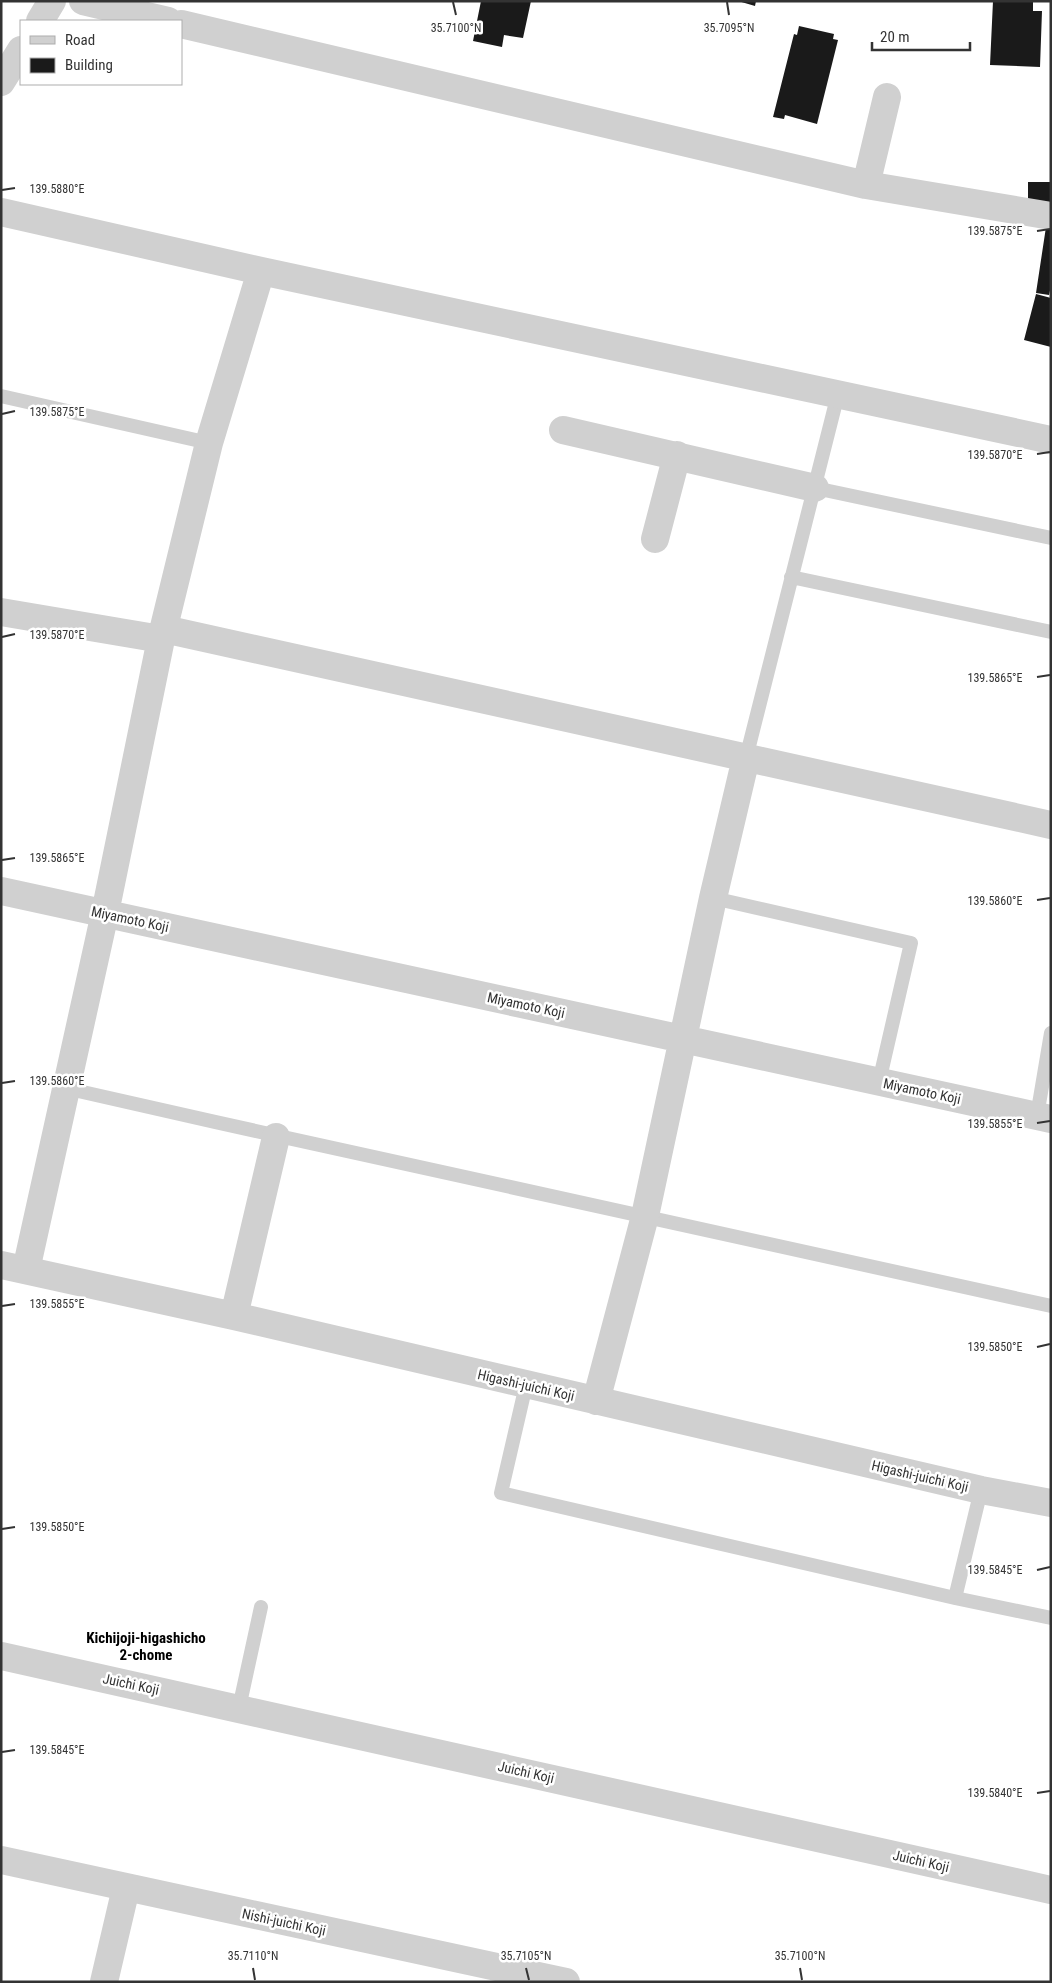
<svg xmlns="http://www.w3.org/2000/svg" width="1052" height="1983" font-family="'Roboto Condensed',sans-serif">
	<style>
		.building { fill: #1a1a1a }
		.lines { fill: none; stroke-linecap: round; stroke-linejoin: round }
		.service { stroke: #d0d0d0; stroke-width: 14 }
		.minor { stroke: #d0d0d0; stroke-width: 28 }
		.ticks { fill: none; stroke: #333; stroke-width: 2 }
		.labels { text-anchor: middle; dominant-baseline: central; stroke-width: 5; stroke-linejoin: round; paint-order: stroke }
		.street-label { font-size: 14px; fill: #333; stroke: #fff }
		.neighbourhood-label { font-size: 15px; font-weight: bold; fill: #000; stroke: #fff }
		.ticks-label { font-size: 12px; text-anchor: middle; fill: #333; stroke: #fff; stroke-width: 5; stroke-linejoin: round; paint-order: stroke }
	</style>
	<rect width="100%" height="100%" fill="#fff"/>
	<!-- building -->
	<path class="building" d="M481,1H531L523,38L504,35L502,47L473,41Z
		M738,1H756L755,6Z
		M993,1H1033V11H1042L1040,67L990,65Z
		M799,26L834,34L833,39L838,40L817,124L785,115L784,119L773,117L794,34L797,35Z
		M1028,182H1051V206L1028,203Z
		M1046,227L1051,228V286L1049,295L1036,293Z
		M1036,294L1051,298V347L1024,340Z"/>
	<g class="lines">
		<!-- service -->
		<path class="service" d="M1,396L209,443
			M815,488L1051,538
			M791,577L1051,632
			M746,758L838,394
			M713,898L911,943L879,1082
			M65,1088C393,1163 722,1233 1051,1306
			M1037,1116L1051,1033
			M526,1385L501,1493L955,1598L1051,1618
			M955,1598L981,1490
			M239,1708L261,1607"/>
		<!-- minor -->
		<path class="minor" d="M83,1L168,21
			M40,21L52,1
			M181,24L866,185L1051,216
			M1,82L21,50
			M866,185L887,97
			M1,212L261,271L1051,440
			M563,430L815,488
			M655,539L677,455
			M1,612L161,639
			M164,629L1051,825
			M1,891L1051,1119
			M1,1265L234,1316L981,1490L1051,1503
			M26,1270L105,913L161,639L209,443L261,271
			M234,1316L276,1137
			M596,1401L645,1216L713,898L746,758
			M1,1656L1051,1890
			M1,1860L566,1982
			M104,1982L126,1888"/>
	</g>
	<!-- ticks -->
	<path class="ticks" d="M453,2L456,15M727,2L729,15M2,190L15,188M1037,231L1050,229M2,414L15,411M1037,454L1050,452M2,637L15,634M1037,677L1050,675M2,860L15,858M1037,900L1050,898M2,1083L15,1081M1037,1123L1050,1121M2,1306L15,1304M1037,1347L1050,1344M2,1529L15,1527M1037,1570L1050,1567M2,1752L15,1750M1037,1793L1050,1791M253,1968L255,1980M526,1968L529,1980M800,1968L802,1980"/>
	<g class="labels">
		<!-- street labels -->
		<g class="street-label">
			<text transform="translate(130 919) rotate(12)">Miyamoto Koji</text>
			<text transform="translate(526 1005) rotate(12)">Miyamoto Koji</text>
			<text transform="translate(922 1091) rotate(12)">Miyamoto Koji</text>
			<text transform="translate(526 1385) rotate(13)">Higashi-juichi Koji</text>
			<text transform="translate(920 1476) rotate(13)">Higashi-juichi Koji</text>
			<text transform="translate(131 1684) rotate(12)">Juichi Koji</text>
			<text transform="translate(526 1772) rotate(13)">Juichi Koji</text>
			<text transform="translate(921 1861) rotate(13)">Juichi Koji</text>
			<text transform="translate(284 1922) rotate(12)">Nishi-juichi Koji</text>
		</g>
		<!-- neighbourhood labels -->
		<g class="neighbourhood-label">
			<text x="146" y="1638">Kichijoji-higashicho<tspan x="146" dy="17">2-chome</tspan></text>
		</g>
	</g>
	<g class="ticks-label">
		<text x="729" y="32">35.7095°N</text>
		<text x="456" y="32">35.7100°N</text>
		<text x="57" y="193">139.5880°E</text>
		<text x="995" y="235">139.5875°E</text>
		<text x="57" y="416">139.5875°E</text>
		<text x="995" y="459">139.5870°E</text>
		<text x="57" y="639">139.5870°E</text>
		<text x="995" y="682">139.5865°E</text>
		<text x="57" y="862">139.5865°E</text>
		<text x="995" y="905">139.5860°E</text>
		<text x="57" y="1085">139.5860°E</text>
		<text x="995" y="1128">139.5855°E</text>
		<text x="57" y="1308">139.5855°E</text>
		<text x="995" y="1351">139.5850°E</text>
		<text x="57" y="1531">139.5850°E</text>
		<text x="995" y="1574">139.5845°E</text>
		<text x="57" y="1754">139.5845°E</text>
		<text x="995" y="1797">139.5840°E</text>
		<text x="253" y="1960">35.7110°N</text>
		<text x="526" y="1960">35.7105°N</text>
		<text x="800" y="1960">35.7100°N</text>
	</g>
	<!-- border -->
	<rect width="1052" height="1983" fill="none" stroke="#333333" stroke-width="5"/>
	<!-- legend -->
	<rect x="20" y="20" width="162" height="65" fill="#ffffff" stroke="#adadad"/>
	<rect x="30" y="36" width="25" height="8" fill="#d0d0d0" stroke="#adadad"/>
	<text x="65" y="45" font-size="15" fill="#333333">Road</text>
	<rect x="30" y="58" width="25" height="15" fill="#1a1a1a" stroke="#adadad"/>
	<text x="65" y="70" font-size="15" fill="#333333">Building</text>
	<!-- scale -->
	<path d="M872 42v8h98v-8" fill="none" stroke="#333333" stroke-width="2.5"/>
	<text x="880" y="42" font-size="15" fill="#333333" stroke="#ffffff" stroke-width="4" paint-order="stroke">20 m</text>
</svg>
